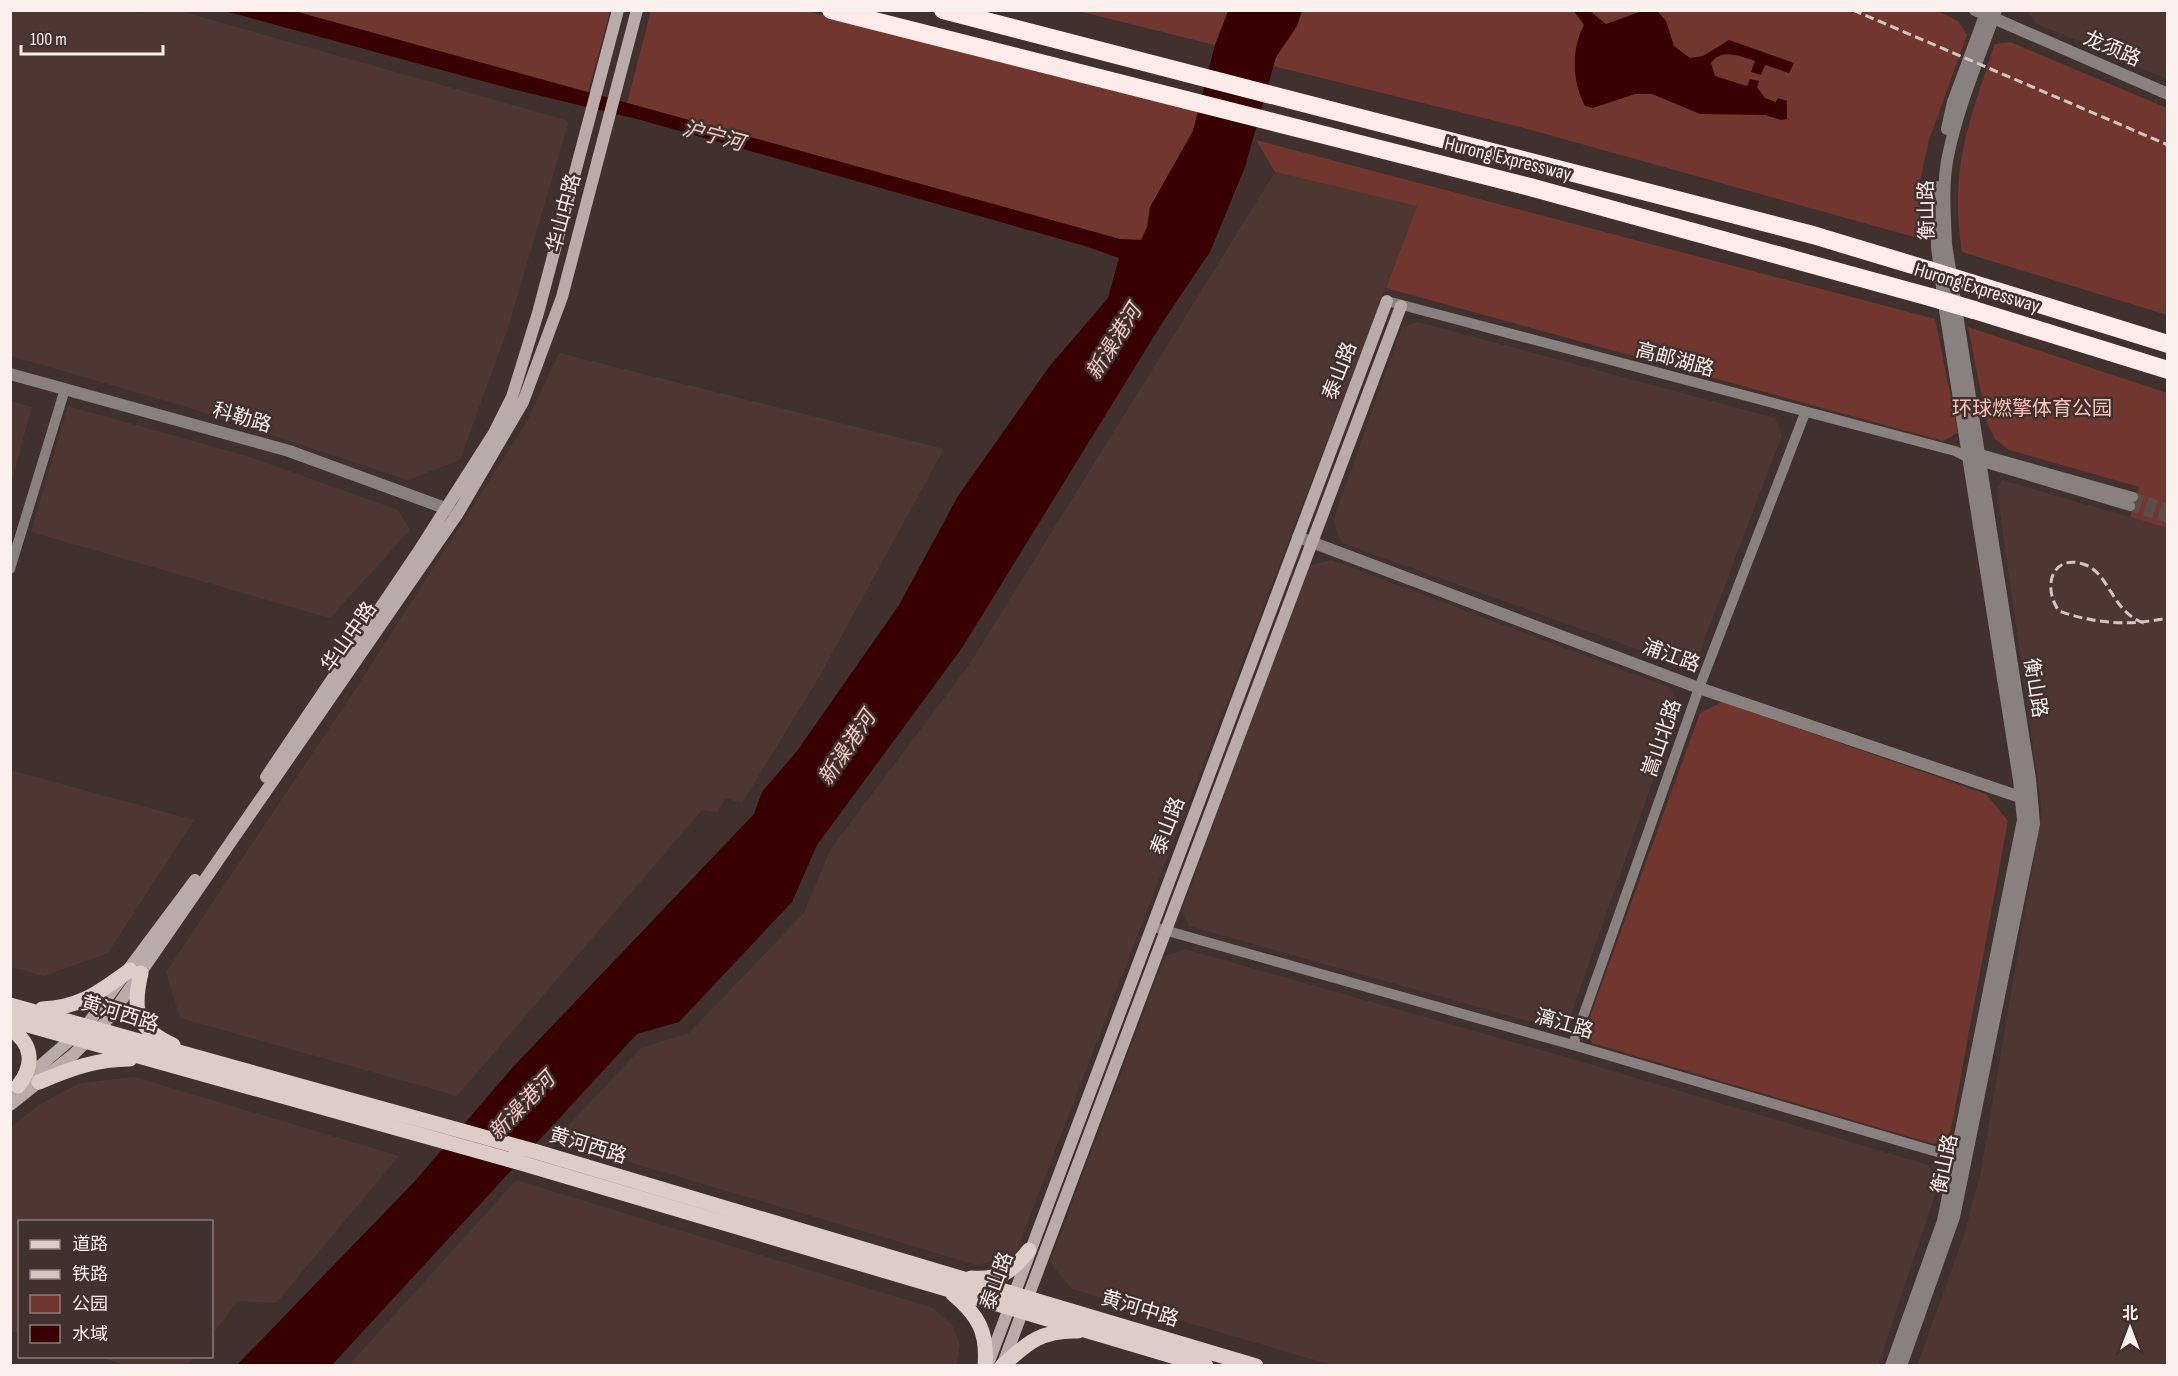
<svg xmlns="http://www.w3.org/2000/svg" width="2178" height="1376" font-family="'Sofia Sans Condensed','Noto Sans SC',sans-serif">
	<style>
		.built { fill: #4e3733 }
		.green { fill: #71372f }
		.water { fill: #380000 }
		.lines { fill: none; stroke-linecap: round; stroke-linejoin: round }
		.minor-tunnel { stroke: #5c4d4b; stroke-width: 10; stroke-dasharray: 10 5; stroke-linecap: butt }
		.minor { stroke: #89817f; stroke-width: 10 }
		.tertiary { stroke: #89817f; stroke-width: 12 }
		.secondary { stroke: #b9aba9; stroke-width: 12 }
		.primary { stroke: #deccc9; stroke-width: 15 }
		.motorway { stroke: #fcebe8; stroke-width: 18 }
		.rail { stroke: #d2c6c4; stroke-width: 3; stroke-dasharray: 9 4.5; stroke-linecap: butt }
		.motorway-bridge { stroke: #fcebe8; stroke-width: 18 }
		.labels { text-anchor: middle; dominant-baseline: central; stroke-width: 5; stroke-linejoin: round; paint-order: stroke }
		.street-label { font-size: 20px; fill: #fbf0ee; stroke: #40302e }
		.park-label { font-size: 20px; fill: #ffc2b9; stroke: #40302e }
		.water-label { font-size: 21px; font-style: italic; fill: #f4cbc5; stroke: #40302e }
	</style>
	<rect width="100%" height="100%" fill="#40302e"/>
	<!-- built -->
	<path class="built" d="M130,10L138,13L140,11H180L569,121L508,328L460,460L408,480L177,404L11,356V11Z
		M2028,11H2167V79L2035,23Z
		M1275,172L1417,206L1015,1255L977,1265L555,1140L641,1048L689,1033L804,913L830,850L969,665Z
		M1418,322L1775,418L1782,435L1700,651L1676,663L1342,543L1333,521L1402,327Z
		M559,353L944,449L818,679L742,803L725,798L718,812L702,810L457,1096L180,1018L166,972L355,690L525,425Z
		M11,401L32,407L11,483L10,401Z
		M68,406L250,457L398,510L410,530L330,618L31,532Z
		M2002,480L2167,528V1365L1917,1366L1964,1235L1981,1171L2042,810L1998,498L1997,488Z
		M1331,560L1671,688L1679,706L1570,1017L1553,1028L1189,926L1182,910L1309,566Z
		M10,770L194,820L108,953L44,976L11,967Z
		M1185,949L1569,1058L1928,1165L1938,1186L1878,1365H1332L1072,1289L1050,1263L1165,956Z
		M135,1077L399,1156L276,1303L238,1301L212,1335V1222H20L19,1333L11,1331V1127L40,1104L80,1083Z
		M516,1180L933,1308L953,1326L960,1345L956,1365H349Z
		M98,1357L194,1356V1357L187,1365L129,1366Z"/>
	<!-- green -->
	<path class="green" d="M803,10L1198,111L1193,131L1150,207L1147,227L1141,240L1120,239L627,103L651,11Z
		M1302,10H1935L1958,21L1967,35L1929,140L1920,180L1921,239L1520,127L1273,66C1279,46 1296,31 1302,10Z
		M294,11H610L588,92Z
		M1078,11H1228L1215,45Z
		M2010,42L2167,108V315L1962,252C1949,168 1969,122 1995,44Z
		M1256,140L1935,319L1958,433L1943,441L1386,288L1417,206L1275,172Z
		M1968,327L2167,393V528L2130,517L2139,487L2009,450L1995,439L1987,423Z
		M1722,702L1986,794L2008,821L1950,1135L1934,1144L1592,1043L1587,1025L1700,713Z"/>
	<!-- water -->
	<path class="water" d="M225,11H294L1120,239L1141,240L1147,227L1150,207L1193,131L1215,45L1228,11H1302L1297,26L1276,57L1245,167L1210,252L1164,320L962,648L817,845L792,902L679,1022L637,1034L332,1365H237L415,1181L513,1067L754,814L762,792L797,751L899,605L958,496L1049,367L1108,298L1119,258L1085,246L641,120L512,89Z
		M1574,11H1590L1606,24L1642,11H1657L1666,21L1674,46L1690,58L1703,56L1729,40L1794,63L1789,73L1765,65L1761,75L1751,72L1755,61C1739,56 1722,48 1711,63L1715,76L1747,86L1750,79L1759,81L1757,87L1765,98L1776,102L1778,98L1787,101V119L1781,120L1765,115L1700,114L1652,94H1635L1593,108L1585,106C1572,82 1571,49 1584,25Z"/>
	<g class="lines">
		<!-- minor-tunnel -->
		<path class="minor-tunnel" d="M2133,497L2168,509
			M2130,506L2168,518"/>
		<!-- minor -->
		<path class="minor" d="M1387,301L1955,451L1969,458L2130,506
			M1973,452L2133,497
			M10,569L65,389
			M1157,928L1573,1045L1961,1159
			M1573,1045L1699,688L1805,413"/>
		<!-- tertiary -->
		<path class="tertiary" d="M1975,10L2168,94
			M1947,129L1953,102L1987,10
			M10,374L289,451L453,511
			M1298,537L1699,688L2026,799
			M1891,1366L1943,1221L2023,820L2019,780L1945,310L1937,247V187
			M1901,1366L1954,1217L2034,824L2030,779L1946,244C1945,215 1942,185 1948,156C1958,106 1979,58 1996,10"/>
		<!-- secondary -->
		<path class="secondary" d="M266,777L420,549L494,433L512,397L538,313L618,10
			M10,1092L86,1026L195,880
			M10,1105L74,1054L110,1017L458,513L523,402L562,297L637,10
			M988,1364L1387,301
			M1002,1366L1401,306"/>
		<!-- primary -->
		<path class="primary" d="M141,973C132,1011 136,1028 173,1045
			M10,1005L534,1151L1256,1366
			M42,1009C82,1007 99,992 130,970
			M10,1020L521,1163L1206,1366
			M10,1029C34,1044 34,1066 18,1086
			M39,1082C70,1069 96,1059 130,1059
			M971,1278C1001,1280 1012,1272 1029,1250
			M953,1294C978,1315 988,1332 985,1366
			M1002,1366C1028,1342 1042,1330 1078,1331"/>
		<!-- motorway -->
		<path class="motorway" d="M831,10L1530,187L1930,297
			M943,10L1813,235L1929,270
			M1971,283L2168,344
			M1974,310L2168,370"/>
		<!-- rail -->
		<path class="rail" d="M1853,10L2168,145
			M2144,623C2111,612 2110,572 2083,564C2052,554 2042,587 2059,611C2096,624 2129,626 2168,618"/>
		<!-- motorway-bridge -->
		<path class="motorway-bridge" d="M1929,270L1971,283
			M1930,297L1974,310"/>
	</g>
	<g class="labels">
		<!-- street labels -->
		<g class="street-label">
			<text transform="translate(2112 49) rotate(23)">龙须路</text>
			<text transform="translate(1508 159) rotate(14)">Hurong Expressway</text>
			<text transform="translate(1927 210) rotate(-91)">衡山路</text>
			<text transform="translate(564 213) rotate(-75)">华山中路</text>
			<text transform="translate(1977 288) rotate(17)">Hurong Expressway</text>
			<text transform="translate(1675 360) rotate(15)">高邮湖路</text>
			<text transform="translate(1340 371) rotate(-69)">泰山路</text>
			<text transform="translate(242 418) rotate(16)">科勒路</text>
			<text transform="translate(349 637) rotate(-55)">华山中路</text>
			<text transform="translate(1671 656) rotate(20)">浦江路</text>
			<text transform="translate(2035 688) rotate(81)">衡山路</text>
			<text transform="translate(1662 738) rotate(-71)">嵩山北路</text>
			<text transform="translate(1168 826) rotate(-69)">泰山路</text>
			<text transform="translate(120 1014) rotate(17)">黄河西路</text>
			<text transform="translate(1564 1024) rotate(16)">漓江路</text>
			<text transform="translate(588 1146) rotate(17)">黄河西路</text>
			<text transform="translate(1945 1164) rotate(-78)">衡山路</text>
			<text transform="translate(997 1281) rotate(-70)">泰山路</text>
			<text transform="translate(1140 1309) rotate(17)">黄河中路</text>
		</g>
		<!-- park labels -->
		<g class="park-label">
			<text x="2032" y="409">环球燃擎体育公园</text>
		</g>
		<!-- water labels -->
		<g class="water-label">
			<text transform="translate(713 136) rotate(15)">沪宁河</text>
			<text transform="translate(1114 342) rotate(-58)">新澡港河</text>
			<text transform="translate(847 748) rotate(-56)">新澡港河</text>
			<text transform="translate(522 1106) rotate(-46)">新澡港河</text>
		</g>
	</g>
	<!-- border -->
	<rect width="2178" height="1376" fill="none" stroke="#fbf0ee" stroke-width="24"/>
	<!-- legend -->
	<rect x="18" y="1220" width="195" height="138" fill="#40302e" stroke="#8b7d7b" stroke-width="1.5"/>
	<rect x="30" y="1240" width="30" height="9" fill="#deccc9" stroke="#8b7d7b" stroke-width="1.5"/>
	<text x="72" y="1250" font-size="18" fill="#fbf0ee">道路</text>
	<rect x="30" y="1270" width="30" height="9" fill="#d2c6c4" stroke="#8b7d7b" stroke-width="1.5"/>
	<text x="72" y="1280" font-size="18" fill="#fbf0ee">铁路</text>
	<rect x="30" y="1295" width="30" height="18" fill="#71372f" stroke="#8b7d7b" stroke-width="1.5"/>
	<text x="72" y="1310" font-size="18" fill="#fbf0ee">公园</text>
	<rect x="30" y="1325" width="30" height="18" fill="#380000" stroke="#8b7d7b" stroke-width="1.5"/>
	<text x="72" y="1340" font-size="18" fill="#fbf0ee">水域</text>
	<!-- north arrow -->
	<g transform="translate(2130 1328)" stroke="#40302e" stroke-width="4.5" paint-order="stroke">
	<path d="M0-4.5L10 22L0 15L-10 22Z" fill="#fbf0ee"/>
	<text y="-9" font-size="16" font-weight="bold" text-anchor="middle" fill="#fbf0ee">北</text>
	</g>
	<!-- scale -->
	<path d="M21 45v9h142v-9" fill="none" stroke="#fbf0ee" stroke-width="3"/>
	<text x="30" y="45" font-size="18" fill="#fbf0ee" stroke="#40302e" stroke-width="4.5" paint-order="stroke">100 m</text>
</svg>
